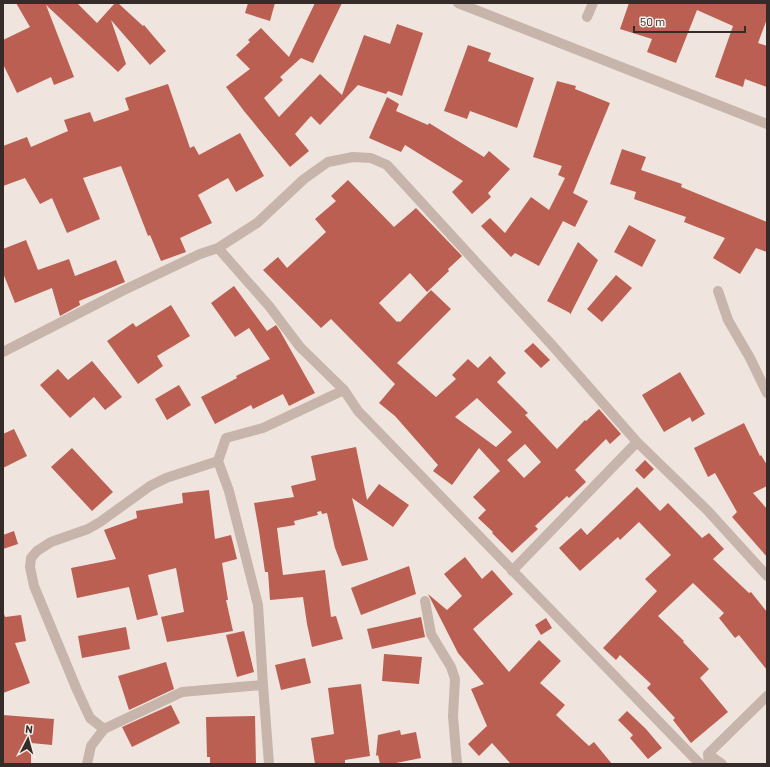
<svg xmlns="http://www.w3.org/2000/svg" width="770" height="767" font-family="Barlow,sans-serif">
	<style>
		.building { fill: #ba5f52; fill-rule: evenodd }
		.lines { fill: none; stroke-linecap: round; stroke-linejoin: round }
		.minor { stroke: #c7b4ab; stroke-width: 10 }
	</style>
	<rect width="100%" height="100%" fill="#f0e5de"/>
	<!-- building -->
	<path class="building" d="M16,3H77L97,23L115,3H118L143,26L144,25L166,51L150,65L111,20L126,64L118,72L46,5L74,77L54,85L51,77L17,93L3,64V40L30,27Z
		M248,3H275L270,21L245,13Z
		M315,3H342L313,63L301,58L280,77L283,80L264,98L279,117L320,74L342,95L364,35L390,44L397,24L423,33L402,96L388,91L386,94L358,85L320,125L311,116L295,134L309,151L290,167L244,111L226,87L250,69L236,55L250,42L248,40L261,28L289,57Z
		M629,3H767V19L758,43L767,46V87L745,79L743,87L715,77L733,26L697,10L676,63L647,52L652,39L620,29Z
		M468,45L491,53L488,61L534,78L517,128L470,111L467,119L444,111Z
		M557,81L576,86L575,89L610,103L573,193L588,201L575,227L563,221L539,266L515,253L511,257L481,226L490,218L505,233L531,197L549,210L565,178L558,175L562,166L533,157Z
		M168,84L190,148L194,146L199,155L240,133L264,176L236,192L228,178L198,195L212,223L180,238L186,252L161,261L150,235L148,236L121,166L83,178L100,219L67,233L52,198L40,204L25,178L3,186V146L27,137L31,147L68,131L64,120L90,112L94,122L129,110L125,98Z
		M387,97L399,104L396,111L428,125L429,123L484,157L489,151L510,169L488,193L491,197L472,214L452,192L463,181L405,145L401,152L369,138Z
		M622,149L646,157L641,170L682,184L681,187L767,222V252L756,248L740,274L713,258L725,238L684,222L686,217L634,199L636,192L610,184Z
		M348,180L394,227L416,208L462,256L448,269L449,271L427,292L410,273L379,303L397,322L398,321L400,322L431,290L451,309L397,363L436,397L456,379L452,375L468,359L478,368L490,356L506,373L497,382L528,413L525,415L557,449L585,420L586,421L599,409L621,434L610,444L606,439L575,470L586,482L569,498L567,496L535,526L538,529L512,553L492,533L493,532L478,518L486,510L473,497L500,471L479,448L452,485L433,471L438,465L395,416L379,403L395,384L331,319L321,328L263,270L278,257L287,268L326,232L315,219L336,201L331,196ZM477,398L512,432L496,447L455,417ZM525,444L541,462L524,478L507,460Z
		M629,225L656,240L642,267L614,252Z
		M26,240L38,270L69,259L75,276L116,260L125,282L79,301L80,305L60,316L52,288L15,303L3,273V249Z
		M578,242L598,260L570,315V313L547,301Z
		M616,275L632,288L602,322L587,309Z
		M234,286L267,331L276,325L280,331L315,393L289,406L283,394L253,409L251,405L215,424L201,397L237,378L236,376L270,359L249,328L235,337L211,303Z
		M171,305L190,336L157,356L163,366L138,384L107,341L133,323L136,327Z
		M533,343L550,360L541,368L524,351Z
		M92,361L122,397L105,410L94,397L70,418L40,385L58,369L68,380Z
		M680,372L705,414L692,422L690,417L664,432L642,395Z
		M179,385L191,405L167,420L155,399Z
		M744,423L760,456L761,455L767,465V486L753,493L767,509V557L732,517L737,512L715,473L708,477L694,448Z
		M14,429L27,456L3,468V434Z
		M356,447L367,500L379,484L409,505L393,527L352,498L368,560L342,566L335,548L327,513L322,514L321,511L317,512L318,515L294,521L295,525L277,528L283,575L325,570L331,617L336,616L343,639L312,647L307,624L303,597L270,600L268,572H265L259,531L254,503L294,497L291,486L316,480L311,456Z
		M72,448L113,492L92,511L51,467Z
		M645,460L654,469L644,479L635,470Z
		M637,487L660,511L668,503L702,538L709,533L724,549L713,559L749,593L751,592L767,612V670L739,635L735,638L719,618L724,613L693,583L658,616L684,641L683,642L709,669L700,678L728,712L691,743L673,720L675,718L647,688L651,684L620,655L616,660L603,648L657,591L645,579L671,555L639,522L620,540L618,537L580,571L559,548L581,528L587,535Z
		M209,490L215,539L231,535L237,559L222,563L228,600H226L233,631L167,642L161,617L184,612L176,568L148,575L158,615L137,620L129,587L77,598L71,568L116,559L104,530L137,518L136,511L183,503L182,493Z
		M14,531L18,544L3,549V535Z
		M465,557L482,579L492,570L513,594L473,629L509,672L539,640L561,661L540,683L565,705L556,715L589,746L594,742L612,764H511L492,743L479,756L468,744L487,726L471,689L484,684L458,653L428,594L447,610L462,596L444,574Z
		M409,566L416,594L361,615L351,588Z
		M4,614L5,617L21,615L26,641L15,643L30,683L3,693V615Z
		M421,617L425,637L372,649L367,629Z
		M546,618L552,628L541,635L535,625Z
		M126,627L130,649L82,658L78,636Z
		M244,631L254,672L237,677L226,635Z
		M384,654L422,657L419,684L382,681Z
		M305,658L311,683L281,690L275,665Z
		M166,662L174,689L129,710L118,676Z
		M361,684L370,756L345,760V764H315L311,738L334,734L328,688Z
		M171,705L180,723L132,747L122,727Z
		M627,711L646,729L662,748L648,759L630,738L633,735L618,720Z
		M3,715L54,719L52,745L31,743V764H3Z
		M255,716L256,764H210V757H207L206,717Z
		M400,730L401,735L416,732L421,758L391,764H380L378,755L376,756L378,735Z"/>
	<g class="lines">
		<!-- minor -->
		<path class="minor" d="M458,3L767,124
			M587,17L593,3
			M218,248L269,306L300,347L344,390L358,411L700,764
			M718,291L728,320L750,358L767,393
			M3,352L124,290L200,254L218,248L257,223L304,179L328,162L353,157L371,158L387,165L551,344L637,442L707,510L767,576
			M512,571L637,442
			M425,601L431,634L451,667L455,679L453,716L457,764
			M104,729L182,692L263,685
			M708,754L722,764
			M87,764L91,746L104,729L90,718L77,690L34,586L30,567L31,558L37,551L51,542L88,529L100,522L150,486L166,478L218,461
			M269,764L263,685L258,605L229,491L218,461L226,438L263,428L344,390
			M709,764L708,754L767,696"/>
	</g>
	<!-- border -->
	<rect width="770" height="767" fill="none" stroke="#352c29" stroke-width="8"/>
	<!-- north arrow -->
	<g transform="translate(28 739) rotate(6)" stroke="#f8f0ea" stroke-width="3" paint-order="stroke">
	<path d="M0-3L7 15L0 10L-7 15Z" fill="#352c29"/>
	<text y="-6" font-size="11" font-weight="bold" text-anchor="middle" fill="#352c29">N</text>
	</g>
	<!-- scale -->
	<path d="M634 26v6h111v-6" fill="none" stroke="#352c29" stroke-width="2"/>
	<text x="640" y="26" font-size="12" fill="#352c29" stroke="#f8f0ea" stroke-width="3" paint-order="stroke">50 m</text>
</svg>
